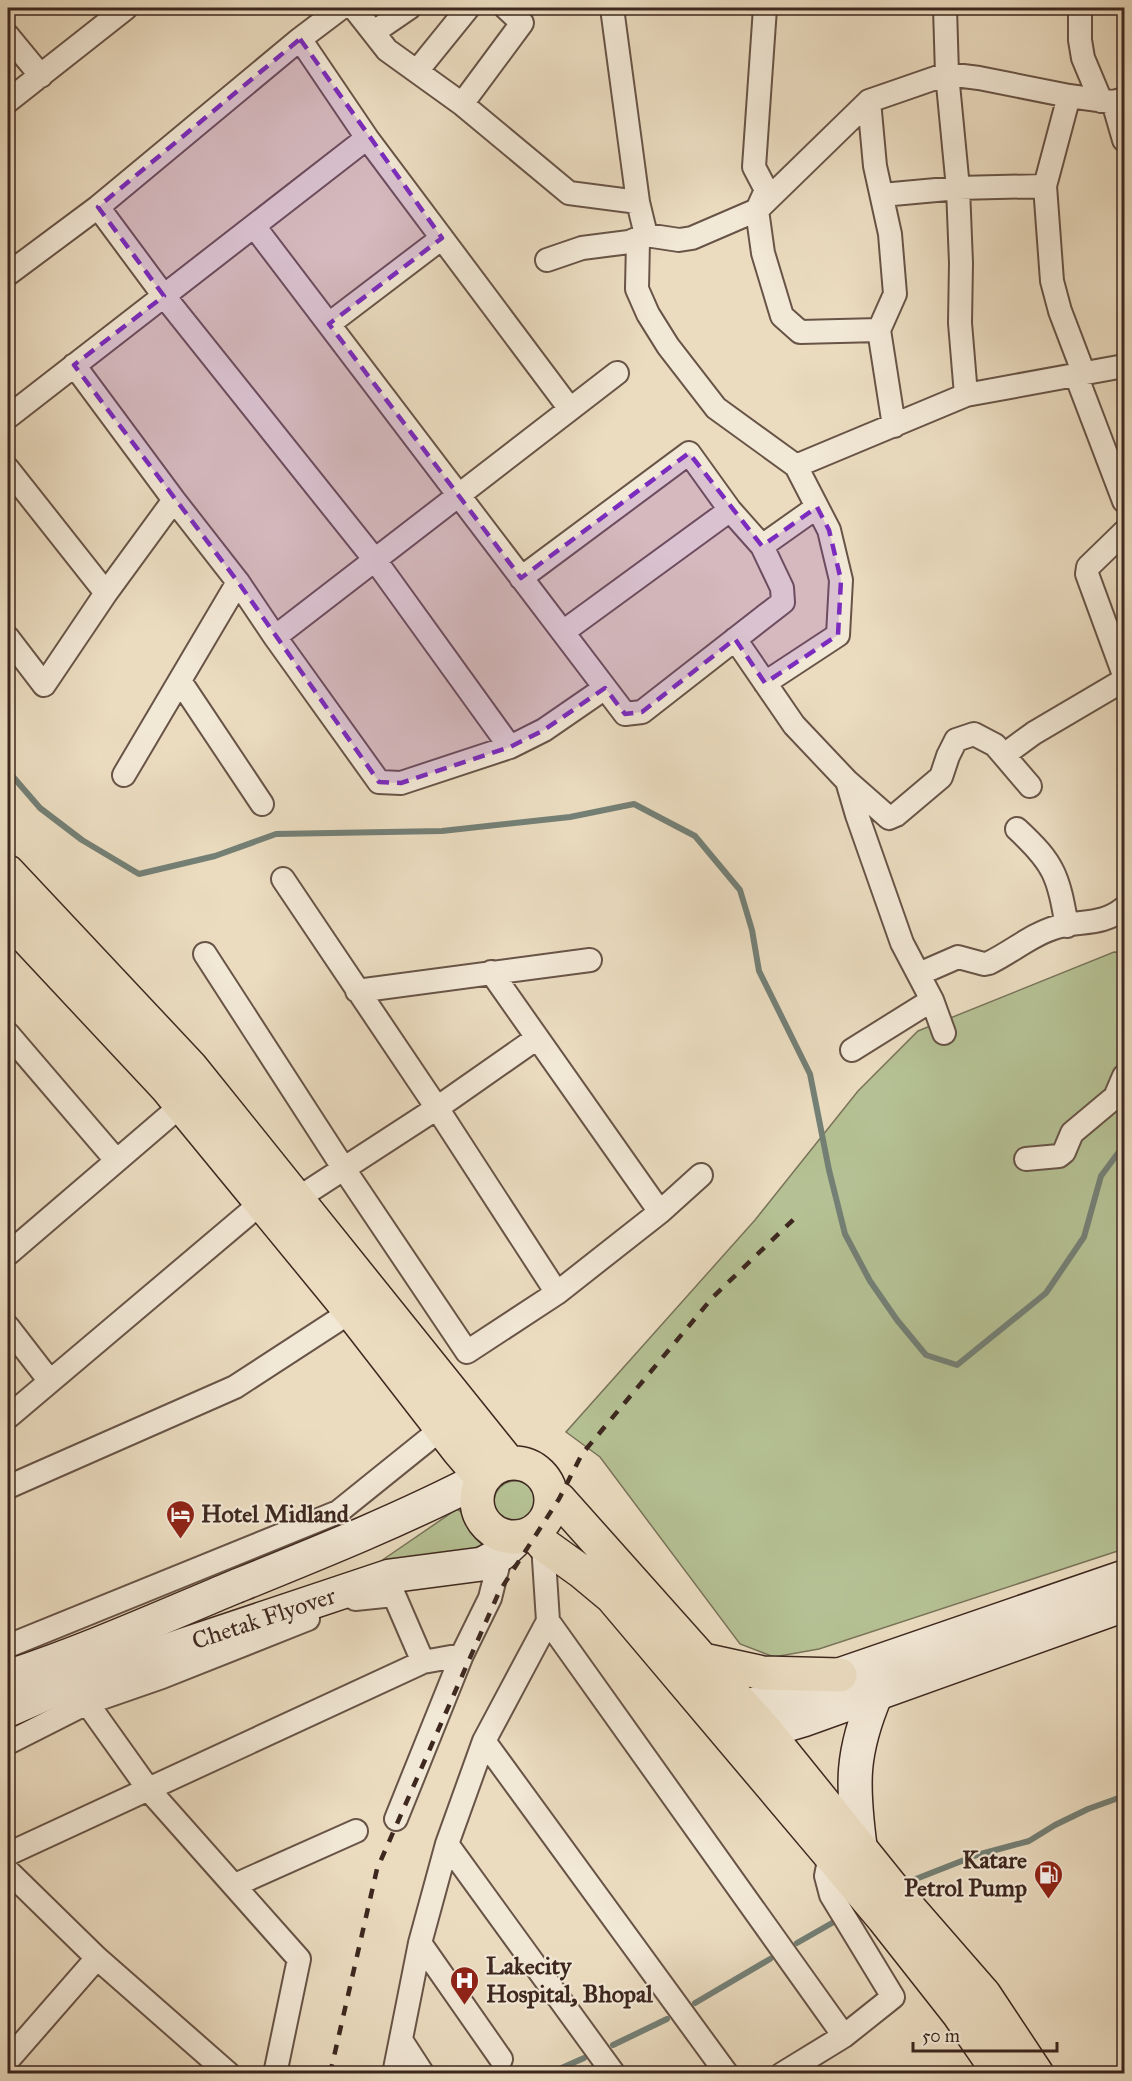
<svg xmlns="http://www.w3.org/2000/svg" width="1132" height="2081" font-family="'IM FELL Great Primer',serif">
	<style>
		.grass { fill: #b5c194; stroke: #79745a; stroke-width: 1.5 }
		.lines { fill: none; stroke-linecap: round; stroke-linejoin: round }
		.stream { stroke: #748076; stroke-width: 6 }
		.minor-casing { stroke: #685447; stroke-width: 26 }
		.secondary-casing { stroke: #3d271f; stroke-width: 36 }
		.primary-casing { stroke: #3d271f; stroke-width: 36 }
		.minor { stroke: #f2e8d6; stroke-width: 22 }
		.secondary { stroke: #f2e8d6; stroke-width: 33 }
		.primary { stroke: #ebdcc0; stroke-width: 33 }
		.rail { stroke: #3d271f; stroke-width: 4.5; stroke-dasharray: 10 10; stroke-linecap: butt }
		.marked { fill: #7b2cbf; fill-opacity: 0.2; stroke: #7b2cbf; stroke-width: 4.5; stroke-dasharray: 12 8; stroke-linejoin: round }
		.labels { text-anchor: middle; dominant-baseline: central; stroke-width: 4.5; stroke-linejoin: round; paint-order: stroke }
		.poi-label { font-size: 24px; font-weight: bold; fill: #3d271f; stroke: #f2e8d6; text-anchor: start }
		.street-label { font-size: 24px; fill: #3d271f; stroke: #f2e8d6 }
	</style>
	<rect width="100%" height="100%" fill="#ebdcc0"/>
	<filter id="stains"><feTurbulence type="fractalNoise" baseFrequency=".00333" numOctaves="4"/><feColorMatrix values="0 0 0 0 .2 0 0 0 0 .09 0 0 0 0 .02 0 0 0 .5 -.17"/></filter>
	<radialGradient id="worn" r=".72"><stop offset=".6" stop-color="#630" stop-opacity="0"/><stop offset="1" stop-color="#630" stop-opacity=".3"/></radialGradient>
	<!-- grass -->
	<path class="grass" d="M1114,952L1124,953V1549L819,1649L774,1657L740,1644L600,1457L566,1432L755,1220L858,1091L918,1031Z
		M494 1502a21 21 0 1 1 42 0a21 21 0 1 1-42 0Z
		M457,1509C476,1521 479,1528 484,1549L378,1563Z"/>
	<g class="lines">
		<!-- stream -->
		<path class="stream" d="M8,771L40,808L82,840L139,874L215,856L276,834L442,831L570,817L634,804L695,836L740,890L752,930L759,971L810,1074L829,1170L845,1234L870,1281L897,1320L926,1355L957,1365L1046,1293L1084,1237L1101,1176L1124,1145
			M903,1884L977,1855L1029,1841L1055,1825L1088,1809L1124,1796
			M797,1943L839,1919
			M695,2003L770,1959
			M613,2045L667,2019
			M548,2074L584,2058"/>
		<defs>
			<path id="minor" d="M354,8L387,50L462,104L569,193L638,202
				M612,8L638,202L646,235L679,240L692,238L757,210L869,101L947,74L979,78L1069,96L1113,102L1124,99
				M765,8L754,167L766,190L757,210L763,253L782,316L800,332L879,330
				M1080,8V40L1083,58L1101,101
				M374,32L409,8
				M8,36L41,76
				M300,39L367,138L570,409
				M417,71L468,8
				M1069,96L1045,186L1052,281L1060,311L1084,374
				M8,101L126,8
				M869,101L875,166L890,234L895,294L879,330L894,426
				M1113,102L1124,140
				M462,104L522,23L506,8
				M882,195L958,188L1045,186
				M98,207L164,296L375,560L510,747L544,730L605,688
				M254,226L625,714L642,712L783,602L782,588L762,546L730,510L689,453L521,578
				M638,240L637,289L648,314L668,346L716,408L796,466L829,530L841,580L838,635L765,683
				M547,260L582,248L629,242L646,235
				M8,274L98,207L300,39L341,8
				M329,324L442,238
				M74,365L174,500L238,582L275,637L379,782L401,783L510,747
				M1076,375L1124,501
				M966,395L1124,366
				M8,417L367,138
				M796,466L966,395L960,323L961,263L958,188L947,74L945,8
				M8,469L106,593
				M1124,532L1088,567L1087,574L1124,675
				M762,546L817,507
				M563,632L730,510
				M275,637L617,373
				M8,638L44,685L106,593L174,500
				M735,639L794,725L847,781L857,815L902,943L932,1000L944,1033
				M180,681L262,804
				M1004,755L1034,733L1124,680
				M124,775L238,582
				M847,781L889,818L896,815L941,777L948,756L956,740L974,734L995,745L1030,786
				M1017,829C1055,864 1058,876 1067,926
				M283,879L437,1108L557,1293
				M205,954L344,1169L467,1352L557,1293L660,1212L701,1175
				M491,972L660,1212
				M919,974L958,957L984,964L989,963C1012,952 1032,934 1057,927C1082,920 1102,926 1124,908
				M357,991L590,960
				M8,1034L116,1160
				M852,1050L932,1000
				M1026,1159L1059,1156L1064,1152L1072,1133L1115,1097L1124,1076
				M297,1199L437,1108L537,1038
				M8,1254L191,1097
				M8,1327L49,1380
				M8,1417L260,1204
				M8,1487L235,1387L361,1305
				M355,1599L394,1595L423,1662
				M548,1621L844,2036
				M8,1646L338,1512L451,1421
				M87,1703L149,1790L299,1959L275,2074
				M484,1741L727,2074
				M8,1743L87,1703L162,1677L308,1619
				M396,1819L462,1655L490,1598L501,1554
				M447,1844L614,2074
				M8,1854L423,1662L462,1655
				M8,1871L97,1958L229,2074
				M235,1885L356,1831
				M420,1943L501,2059
				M401,2040L423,2074
				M8,2060L97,1958
				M394,2074L420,1943L447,1844L484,1741L548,1621L543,1544
				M782,2074L844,2036L893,1997L831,1895L826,1876L830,1855"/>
			<g id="secondary">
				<path d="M8,1677C84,1652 158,1619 232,1588C316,1554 401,1520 482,1478"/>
				<path id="s1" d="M8,1710L70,1683L390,1576L482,1564L501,1554L519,1537"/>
				<path d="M720,1719L746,1707L1124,1577"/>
				<path d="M743,1744L766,1731L803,1720L1124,1605"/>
				<path d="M860,1846C852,1784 851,1753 876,1694"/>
			</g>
			<path id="primary" d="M8,872L191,1067L509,1463
				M8,918L167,1088L351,1312L458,1450L482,1478
				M477 1500a37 37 0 1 1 74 0a37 37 0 1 1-74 0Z
				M551,1495L559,1499L766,1731L903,1901L984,1994L1037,2074
				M533,1532L543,1544L582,1572L612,1597L884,1919L958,2013L1000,2074
				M704,1660L763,1673L840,1675"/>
		</defs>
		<!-- minor casing -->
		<use href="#minor" class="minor-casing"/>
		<!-- secondary casing -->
		<use href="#secondary" class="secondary-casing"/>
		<!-- primary casing -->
		<use href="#primary" class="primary-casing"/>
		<!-- minor -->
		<use href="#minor" class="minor"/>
		<!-- secondary -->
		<use href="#secondary" class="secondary"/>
		<!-- primary -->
		<use href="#primary" class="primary"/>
		<!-- rail -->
		<path class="rail" d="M330,2074L377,1869L499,1592L559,1499L582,1454L713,1297L795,1218"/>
	</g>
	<!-- marked area -->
	<path class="marked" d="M300,39L442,238L329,324L521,578L689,453L762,546L817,507L829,530L841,580L838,635L765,683L735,639L642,712L625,714L605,688L544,730L510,747L401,783L379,782L238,582L74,365L164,296L98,207Z"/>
	<!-- icons -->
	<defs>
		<symbol id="hotel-pin" viewBox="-11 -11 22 30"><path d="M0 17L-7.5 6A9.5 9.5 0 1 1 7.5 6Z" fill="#8f2418" stroke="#f2e8d6"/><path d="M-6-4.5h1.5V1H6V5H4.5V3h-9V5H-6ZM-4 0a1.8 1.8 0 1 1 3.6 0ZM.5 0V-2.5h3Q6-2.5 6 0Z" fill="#fff"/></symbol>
		<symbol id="fuel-pin" viewBox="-11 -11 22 30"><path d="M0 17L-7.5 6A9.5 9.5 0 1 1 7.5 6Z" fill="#8f2418" stroke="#f2e8d6"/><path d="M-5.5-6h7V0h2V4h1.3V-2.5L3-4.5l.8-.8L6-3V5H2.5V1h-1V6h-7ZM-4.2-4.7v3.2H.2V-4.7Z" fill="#fff"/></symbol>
		<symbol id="hospital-pin" viewBox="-11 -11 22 30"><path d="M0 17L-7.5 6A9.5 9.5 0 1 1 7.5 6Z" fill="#8f2418" stroke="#f2e8d6"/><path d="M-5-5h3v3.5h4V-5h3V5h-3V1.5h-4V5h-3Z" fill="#fff"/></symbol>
	</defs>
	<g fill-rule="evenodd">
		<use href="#hotel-pin" x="164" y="1498" width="33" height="45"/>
		<use href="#fuel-pin" x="1032" y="1858" width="33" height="45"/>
		<use href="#hospital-pin" x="448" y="1964" width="33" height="45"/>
	</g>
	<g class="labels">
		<!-- poi labels -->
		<g class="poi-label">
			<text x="201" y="1514">Hotel Midland</text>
			<text x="1027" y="1860" text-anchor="end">Katare<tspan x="1027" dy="28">Petrol Pump</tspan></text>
			<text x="486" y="1966">Lakecity<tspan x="486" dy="28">Hospital, Bhopal</tspan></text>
		</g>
		<!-- street labels -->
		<g class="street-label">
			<text stroke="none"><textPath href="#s1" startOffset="272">Chetak Flyover</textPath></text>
		</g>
	</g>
	<!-- margin -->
	<rect width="1132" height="2081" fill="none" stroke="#ebdcc0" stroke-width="30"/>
	<rect x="9" y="9" width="1114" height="2063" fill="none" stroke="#3d271f" stroke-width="3"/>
	<rect x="15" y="15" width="1102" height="2051" fill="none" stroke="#3d271f" stroke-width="1.5"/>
	<!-- scale -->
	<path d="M913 2042v9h144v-9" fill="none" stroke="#3d271f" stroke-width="3"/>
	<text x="922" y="2042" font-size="18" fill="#3d271f" stroke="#f2e8d6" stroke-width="4.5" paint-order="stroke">50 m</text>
	<rect width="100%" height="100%" filter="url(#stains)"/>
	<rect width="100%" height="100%" fill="url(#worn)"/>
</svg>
